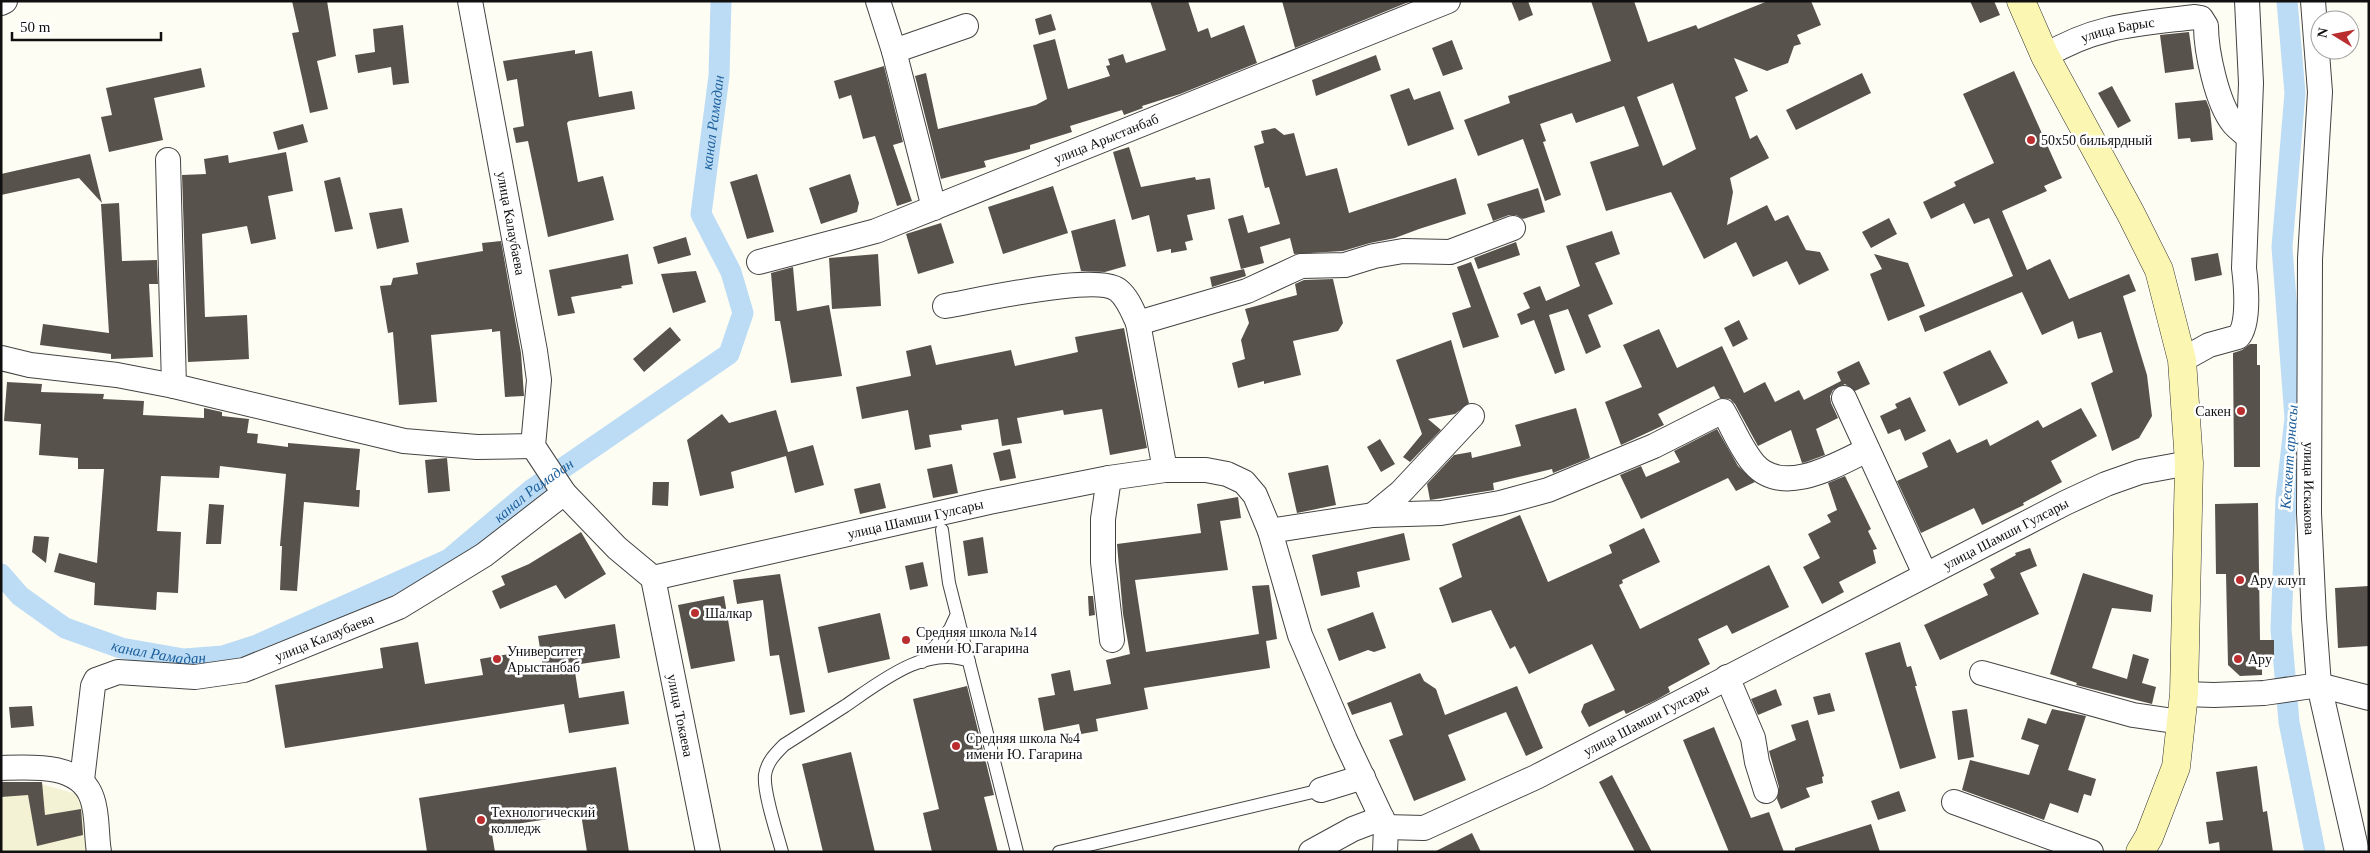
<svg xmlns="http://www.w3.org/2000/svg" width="2370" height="853" font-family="Georgia,serif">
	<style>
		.farmland { fill: #f4f2d4 }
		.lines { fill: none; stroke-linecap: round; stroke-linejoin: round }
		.canal { stroke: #bbdcf4; stroke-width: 21 }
		.building { fill: #58524d; fill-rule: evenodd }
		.service-casing { stroke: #434343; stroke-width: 14 }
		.minor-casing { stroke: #434343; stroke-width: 26 }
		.secondary-casing { stroke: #323232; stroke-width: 29 }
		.service { stroke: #fff; stroke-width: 12 }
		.minor { stroke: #fff; stroke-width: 24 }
		.secondary { stroke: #fbf6b2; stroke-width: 28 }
		.poi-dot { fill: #ba2e2f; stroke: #fff; stroke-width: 2 }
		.labels { text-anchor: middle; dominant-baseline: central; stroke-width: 5; stroke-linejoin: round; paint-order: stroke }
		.street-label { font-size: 14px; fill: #101010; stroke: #fff }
		.poi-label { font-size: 14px; fill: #101010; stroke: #fff; text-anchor: start }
		.water-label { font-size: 15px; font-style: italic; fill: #1e609d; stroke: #fff }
	</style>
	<rect width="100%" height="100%" fill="#fefdf4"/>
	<!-- farmland -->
	<path class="farmland" d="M42,784L93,799L98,852H1V787Z"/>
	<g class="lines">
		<!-- canal -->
		<g class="canal">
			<path d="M2287,1L2295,93L2282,247L2295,418L2286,498L2281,629L2289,722L2315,852"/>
			<path id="s1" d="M1,574L20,596L65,628L121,648L184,659L223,656L257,645L449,559L531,490L729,354L743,313L731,272L701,214L719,76L721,1"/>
		</g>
	</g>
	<!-- building -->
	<path class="building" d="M292,1H327L336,56L317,61L328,109L310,113L292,33L299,32Z
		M1150,1H1188L1198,32L1208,28L1211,38L1244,25L1257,63L1180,94L1142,106L1143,108L1124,115L1122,110L1070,126L1072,132L1030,145V149L984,161L986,167L941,179L915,76L926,73L938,129L1036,105L1047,99L1033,45L1055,39L1068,89L1110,76L1106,66L1110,65L1108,59L1123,54L1126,63L1166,50Z
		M1282,1H1411L1295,48Z
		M1511,1H1528L1533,15L1519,21Z
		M1591,1H1634L1648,42L1696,25L1698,29L1768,1H1811L1821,25L1797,35L1801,44L1794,46L1788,63L1767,71L1734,58L1748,91L1735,97L1750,139L1757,135L1769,158L1730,178L1733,192L1727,225L1767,205L1775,221L1788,215L1806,250L1820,252L1829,270L1799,285L1787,261L1753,277L1736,242L1704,259L1671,192L1606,211L1590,162L1639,146L1624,106L1576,123L1572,113L1540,124L1546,141L1543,142L1561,195L1545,201L1523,139L1478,156L1464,120L1510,103L1508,96L1611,61ZM1673,83L1696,149L1663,166L1637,97Z
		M1970,1H1994L2000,15L1980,23Z
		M1051,14L1056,30L1039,35L1035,19Z
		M403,25L409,83L393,85L391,67L358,73L355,55L375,52L373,29Z
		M2189,32L2194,69L2165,73L2160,35Z
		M1452,40L1463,69L1443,76L1432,48Z
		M575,50V54L592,51L599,97L632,91L635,109L569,121L567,123L578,182L603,176L614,220L548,237L528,141L516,143L513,128L524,126L517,79L507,81L503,61Z
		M1376,55L1381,70L1316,96L1312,80Z
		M884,66L903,142L893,145L912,201L897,206L875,136L863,139L851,95L839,99L834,81Z
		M201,68L205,87L154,98L163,140L109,152L101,117L112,115L106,88Z
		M2014,71L2062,178L2044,186L2047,191L2002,211L2027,270L2050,259L2069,299L2129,274L2136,291L2123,296L2147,375L2152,416L2139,438L2112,451L2091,383L2113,372L2101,332L2078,339L2073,321L2042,335L2022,292L1925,332L1919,316L2013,276L1989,218L1974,224L1964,203L1931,219L1923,202L1956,186L1954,182L1994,163L1963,94Z
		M1862,73L1871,93L1796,130L1786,110Z
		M2112,86L2131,121L2118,128L2098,93Z
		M1409,88L1414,100L1440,91L1454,129L1408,146L1390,95Z
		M2206,100L2210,110L2213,140L2191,142L2190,138L2178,139L2175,103Z
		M303,124L308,142L278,150L273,132Z
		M1275,128L1284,135L1294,133L1306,176L1337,168L1349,213L1456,178L1466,214L1419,229L1395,238L1370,243L1343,251L1294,254L1290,238L1260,247L1264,263L1241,269L1228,219L1243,215L1248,233L1280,224L1269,187L1265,188L1254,146L1264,143L1261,131Z
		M1129,147L1141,187L1195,177L1196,180L1210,178L1215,209L1187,215L1193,240L1185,242L1187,250L1171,253V249L1157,252L1149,215L1132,220L1113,152Z
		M286,152L293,191L268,196L276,239L251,244L247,226L202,234L205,317L247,315L249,359L188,362L182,175L206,174L204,159L228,155L229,163Z
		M90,154L102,203L79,178L1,195V174Z
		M757,174L774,232L747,239L730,182Z
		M850,174L859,203L857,212L821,224L809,188Z
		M340,177L353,229L335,232L324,181Z
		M1053,186L1068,233L1003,254L988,207Z
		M1538,188L1545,212L1523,219L1516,215H1509L1493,221L1487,204Z
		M119,203L122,261L157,260L158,284H149L153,357L111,359V354L40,345L43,324L109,333L101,204Z
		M402,208L409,242L377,249L369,213Z
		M1889,218L1897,234L1871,248L1862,232Z
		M1115,219L1126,266L1105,272L1081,271L1071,231Z
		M941,223L954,263L918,274L906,234Z
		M1612,231L1620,254L1595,263L1613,304L1588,315L1601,347L1586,354L1568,309L1549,315L1565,370L1555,374L1534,320L1521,325L1517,314L1530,308L1523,293L1540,286L1546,301L1580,286L1566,246Z
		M686,237L691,255L658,264L653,247Z
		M501,241L521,353L524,396L505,397L500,331L492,332V329L431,335L437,402L399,405L393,332L388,333L380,286L391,285L393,278L418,274L416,263L483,251L482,243Z
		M1516,242L1520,255L1478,269L1474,258Z
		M2218,253L2222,275L2195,281L2191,258Z
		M628,254L633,284L621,286L622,288L571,297L575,313L558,316L549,270Z
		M878,254L881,306L832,309L829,258Z
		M1874,254L1908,263L1925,306L1888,321L1870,274L1882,269Z
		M1471,262L1499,337L1463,348L1452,313L1471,307L1457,267Z
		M793,267L797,311L829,305L842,376L791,383L780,321H775L771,273Z
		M1244,269L1246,276L1212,287L1210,277Z
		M696,271L706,302L673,313L661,274Z
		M1333,279L1343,323L1338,331L1293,341L1301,375L1264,384V381L1238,388L1232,363L1245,359L1241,340L1249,323L1245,309L1297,295L1295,284L1304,280Z
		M1739,320L1748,339L1733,347L1724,328Z
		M670,327L681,340L644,372L633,359Z
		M1124,328L1147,448L1110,455L1102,409L1064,415L1063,410L1017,418L1022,443L1002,446L998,419L961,425L962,430L929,435L931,447L915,450L908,410L862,419L856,387L911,376L906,351L931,345L936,365L1011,350L1015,366L1078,352L1075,337Z
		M1659,329L1677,368L1722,346L1744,393L1765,382L1775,402L1799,390L1804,400L1841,381L1837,372L1859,361L1870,384L1855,391L1845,384L1833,390L1830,396L1831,403L1838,418L1816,429L1825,455L1806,462L1802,463L1791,430L1758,446L1735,404L1730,399L1720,398L1714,386L1658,414L1664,425L1621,445L1605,402L1642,387L1623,345Z
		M1451,340L1469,403L1455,414L1428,419L1441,430L1410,462L1403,457L1422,434L1396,360Z
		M2250,344H2257V365H2260V467H2234L2233,353L2242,350Z
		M1990,350L2008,383L1959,406L1943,372Z
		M7,382L42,384L41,392L104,394L103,399L144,401L143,415L204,418V408L222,412V416L249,419L247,433L258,434L257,443L288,447V443L360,449L356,490H360L359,507L304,502L297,591L280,590L282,546H280L286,474L220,466L219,478L161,476L157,531L181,532L178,593L157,592L156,610L94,605L95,583L54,572L59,553L97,563L104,469H78V458L39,455L41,424L4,421Z
		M1910,397L1926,431L1905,441L1900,429L1888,434L1880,416L1897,408L1895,404Z
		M1576,408L1590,458L1553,473L1552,469L1493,483L1494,490L1430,500L1427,484L1454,455L1471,452L1472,458L1521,446L1515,425Z
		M2081,408L2097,436L2051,461L2062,482L2023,503L2024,505L1982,525L1974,508L1921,533L1897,481L1928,467L1922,453L1950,439L1957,453L1987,439L1990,446L2038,420L2043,428Z
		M776,410L788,452L813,445L824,485L795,493L786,456L731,472L734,488L700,496L687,440L722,414L729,423Z
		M1717,429L1738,466L1755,482L1736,491L1728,478L1641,519L1620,475L1641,466L1646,477L1680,462L1674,451Z
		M1380,439L1395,464L1381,472L1367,447Z
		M1010,449L1016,478L1000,481L993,453Z
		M447,458L450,491L428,493L425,460Z
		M952,464L958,493L933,498L927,469Z
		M1328,465L1336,505L1297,513L1288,473Z
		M1845,476L1871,529L1868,531L1877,549L1873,550L1876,563L1839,582L1844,592L1822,604L1803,567L1820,558L1808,534L1831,522L1827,515L1837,510L1828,483Z
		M653,482H669L668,506L652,505Z
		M880,483L886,508L860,514L854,489Z
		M1238,497L1241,518L1220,521L1228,570L1135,580L1146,652L1259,634L1252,586L1269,585L1277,639L1266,641L1270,668L1144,688L1148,709L1096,719L1098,731L1081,734L1079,724L1044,731L1038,698L1055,695L1051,674L1070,670L1074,691L1111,684L1106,660L1130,654L1123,614L1117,544L1201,533L1197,504Z
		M2258,503L2260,640H2274V655H2262V675L2240,676L2228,665L2226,574H2216L2215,504Z
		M209,504L224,505L221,544H206Z
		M1520,515L1548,582L1612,553L1609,545L1644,528L1660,562L1622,580L1623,583L1619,585L1640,629L1769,565L1789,607L1732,634L1727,625L1698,639L1710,664L1668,687L1670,692L1656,700L1626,714L1624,710L1589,727L1581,712L1584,704L1615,690L1592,644L1529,674L1515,646L1510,649L1491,610L1452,623L1439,588L1462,577L1452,544Z
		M581,532L606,574L565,599L556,585L500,609L492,591L505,585L501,576L529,564Z
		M1404,533L1410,560L1357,572L1360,587L1321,596L1312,555Z
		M34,536L49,537L46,563L32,552Z
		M983,537L988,573L968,576L963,541Z
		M2030,548L2037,566L2020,573L2039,614L1940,660L1924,625L1988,595L1983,584L1995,578L1990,569L2016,555L2015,553Z
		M923,562L928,586L910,590L905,566Z
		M2083,573L2153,595L2151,612L2112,608L2092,668L2127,679L2133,654L2149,659L2142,683L2156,687L2152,704L2076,685L2077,683L2050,674Z
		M780,574L805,712L790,715L779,655L770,656L763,600L737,604L733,580Z
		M2369,586V646L2338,648L2335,588Z
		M724,596L735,661L691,669L678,605Z
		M1088,596H1093L1095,615L1089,616Z
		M1373,612L1386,648L1374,652L1368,650L1339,661L1327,629Z
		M880,613L890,659L828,673L818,627Z
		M615,624L620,658L574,665L579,698L624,691L629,724L569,733L564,704L285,748L275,685L383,668L380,648L418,642L425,684L483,675L480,659L509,654L511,672L543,667L538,636Z
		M1900,642L1907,667L1911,666L1917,686H1915L1936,758L1900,769L1865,653Z
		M1420,673L1424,681L1436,689L1445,715L1517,686L1543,748L1526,756L1506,712L1448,735L1466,780L1414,801L1389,740L1403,735L1391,702L1352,715L1347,703Z
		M967,686L994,795L984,797L998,852H932L923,813L939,809L913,699Z
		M1776,689L1782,705L1758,715L1751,699Z
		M1830,693L1835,711L1818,715L1813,697Z
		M32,706L34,726L11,728L9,707Z
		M1967,709L1974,757L1958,760L1952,711Z
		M2052,709L2086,716L2068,770L2096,779L2091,796L2084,794L2078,813L2050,803L2044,820L1962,790L1970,760L2029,775L2039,745L2021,739L2028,718L2046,724Z
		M1808,720L1824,776L1822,777L1823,783L1806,788L1810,797L1781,809L1777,799L1779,787L1769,751L1796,740L1791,725Z
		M1714,727L1751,818L1769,812L1784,852H1729L1683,740Z
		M851,752L875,852H823L802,764Z
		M2257,766L2263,812L2267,811L2273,852H2220L2219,842L2209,844L2206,822L2223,820L2216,772Z
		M616,767L629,852H587L581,814L491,828L495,852H427L419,798Z
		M1612,775L1652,852H1635L1599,782Z
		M1,782H42L45,815L81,809L83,835L37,846L28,795L1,797Z
		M1899,791L1906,811L1878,820L1871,801Z
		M1871,824L1880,852H1795V848Z
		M1472,833L1481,852H1434Z"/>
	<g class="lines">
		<defs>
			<path id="service" d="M942,530L949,583L1017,852
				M922,662L950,629L957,614
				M782,852C777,833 763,792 765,775C767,762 775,754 784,745C804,732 825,719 845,706C879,683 926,644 969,661
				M1059,852L1321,790"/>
			<g id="minor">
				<path id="s2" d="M470,1L535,351L539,380L533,446L564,493L617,548L653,578"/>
				<path d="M878,1L894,51L934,208"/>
				<path id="s3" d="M2313,1L2320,92L2310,259L2309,513L2314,618L2319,685L2357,852"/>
				<path d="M1,3L5,1"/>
				<path d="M894,51L966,26"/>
				<path id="s4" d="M2045,56C2096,25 2137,24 2195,17L2201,18L2206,26C2206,51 2217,103 2233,123C2237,128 2243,132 2247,136"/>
				<path d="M168,160L174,386"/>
				<path id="s5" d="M759,262L876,231L1448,1"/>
				<path d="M945,306C976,301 1096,273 1118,290C1128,298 1133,312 1138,323L1165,470"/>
				<path d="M1138,323L1247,291L1301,266L1345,265L1374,256L1403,251L1450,252L1513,228"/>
				<path d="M1,358L30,365L117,375L174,386L404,441L477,447L533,446"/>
				<path d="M2182,360L2209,345L2238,337C2250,324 2246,284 2244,268L2251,83L2247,1"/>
				<path d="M1844,398L1925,574"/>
				<path d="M1109,478L1103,519V562L1112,640"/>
				<path d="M1373,515L1401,492L1472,416"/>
				<path d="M1270,531L1373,515L1441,513L1500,503L1548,490L1577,478L1654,446L1723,411C1733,428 1741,449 1754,464C1783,497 1836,465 1867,450"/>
				<path id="s6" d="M653,578L989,502L1109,478L1165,470H1206L1227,474L1244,482L1255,495L1270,531L1300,635L1345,740L1386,827"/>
				<path id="s7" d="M653,578L708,852"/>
				<path d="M1982,673L2133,715L2181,722"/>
				<path d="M1727,677L1753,738L1757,762L1766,791"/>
				<path d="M2184,694L2214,695L2264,693L2319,685L2369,698"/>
				<path d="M1,768C32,767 80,763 92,798C98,814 96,835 99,852"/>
				<path id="s8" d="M82,780L93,686L96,680L118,672L195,677L244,670L399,607L484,555L564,493"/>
				<path d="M1321,790L1363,777"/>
				<path d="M1954,802L2091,852"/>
				<path id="s9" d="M1386,827L1424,828L1536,777L2065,503L2106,484L2140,472L2189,463"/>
				<path d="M1311,852L1353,829L1382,818"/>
				<path d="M1385,852L1386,827"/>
			</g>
			<path id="secondary" d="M2021,1L2045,56L2131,214L2159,270L2182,360L2189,463L2184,694L2176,767L2149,837L2140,852"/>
		</defs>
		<!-- service casing -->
		<use href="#service" class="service-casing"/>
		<!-- minor casing -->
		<use href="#minor" class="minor-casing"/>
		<!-- secondary casing -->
		<use href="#secondary" class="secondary-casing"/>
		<!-- service -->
		<use href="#service" class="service"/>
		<!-- minor -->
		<use href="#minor" class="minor"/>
		<!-- secondary -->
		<use href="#secondary" class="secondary"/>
	</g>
	<!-- markers -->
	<g class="poi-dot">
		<circle cx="2031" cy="140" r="5"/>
		<circle cx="2241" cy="411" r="5"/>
		<circle cx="2240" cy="580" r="5"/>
		<circle cx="695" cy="613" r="5"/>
		<circle cx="906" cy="640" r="5"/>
		<circle cx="497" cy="659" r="5"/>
		<circle cx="2238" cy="659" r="5"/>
		<circle cx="956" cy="746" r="5"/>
		<circle cx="481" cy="820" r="5"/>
	</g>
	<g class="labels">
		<!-- street labels -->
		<g class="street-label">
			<text stroke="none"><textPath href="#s4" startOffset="78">улица Барыс</textPath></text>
			<text stroke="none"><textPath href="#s5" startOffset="369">улица Арыстанбаб</textPath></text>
			<text stroke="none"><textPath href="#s2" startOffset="226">улица Калаубаева</textPath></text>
			<text stroke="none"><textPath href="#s3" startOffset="488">улица Искакова</textPath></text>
			<text stroke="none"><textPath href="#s6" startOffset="269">улица Шамши Гулсары</textPath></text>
			<text stroke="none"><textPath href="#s9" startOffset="690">улица Шамши Гулсары</textPath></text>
			<text stroke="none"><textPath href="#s8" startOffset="338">улица Калаубаева</textPath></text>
			<text stroke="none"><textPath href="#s7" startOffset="140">улица Токаева</textPath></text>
			<text stroke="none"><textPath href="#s9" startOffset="285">улица Шамши Гулсары</textPath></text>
		</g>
		<!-- poi labels -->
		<g class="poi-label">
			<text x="2041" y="140">50х50 бильярдный</text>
			<text x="2231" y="411" text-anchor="end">Сакен</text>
			<text x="2250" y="580">Ару клуп</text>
			<text x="705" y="613">Шалкар</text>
			<text x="916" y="632">Средняя школа №14<tspan x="916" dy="16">имени Ю.Гагарина</tspan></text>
			<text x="507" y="651">Университет<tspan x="507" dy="16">Арыстанбаб</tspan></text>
			<text x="2248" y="659">Ару</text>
			<text x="966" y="738">Средняя школа №4<tspan x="966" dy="16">имени Ю. Гагарина</tspan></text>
			<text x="491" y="812">Технологический<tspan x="491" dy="16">колледж</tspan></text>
		</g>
		<!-- water labels -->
		<g class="water-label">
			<text stroke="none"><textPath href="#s1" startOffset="1084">канал Рамадан</textPath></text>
			<text transform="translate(2289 457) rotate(-86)">Кескент арнасы</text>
			<text stroke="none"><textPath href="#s1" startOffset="602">канал Рамадан</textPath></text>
			<text stroke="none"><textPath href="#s1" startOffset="182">канал Рамадан</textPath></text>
		</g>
	</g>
	<!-- border -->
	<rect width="2370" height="853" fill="none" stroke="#101010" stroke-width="5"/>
	<!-- north arrow -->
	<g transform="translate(2335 35) rotate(280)"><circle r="24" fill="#ffffff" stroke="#9f9f9f"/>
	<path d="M0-4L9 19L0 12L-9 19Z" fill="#ba2e2f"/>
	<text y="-8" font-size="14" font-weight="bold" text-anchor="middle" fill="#101010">N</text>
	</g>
	<!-- scale -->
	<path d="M12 32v8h149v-8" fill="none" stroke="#101010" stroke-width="2.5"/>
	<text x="20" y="32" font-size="15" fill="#101010" stroke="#ffffff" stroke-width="4" paint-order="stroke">50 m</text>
</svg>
